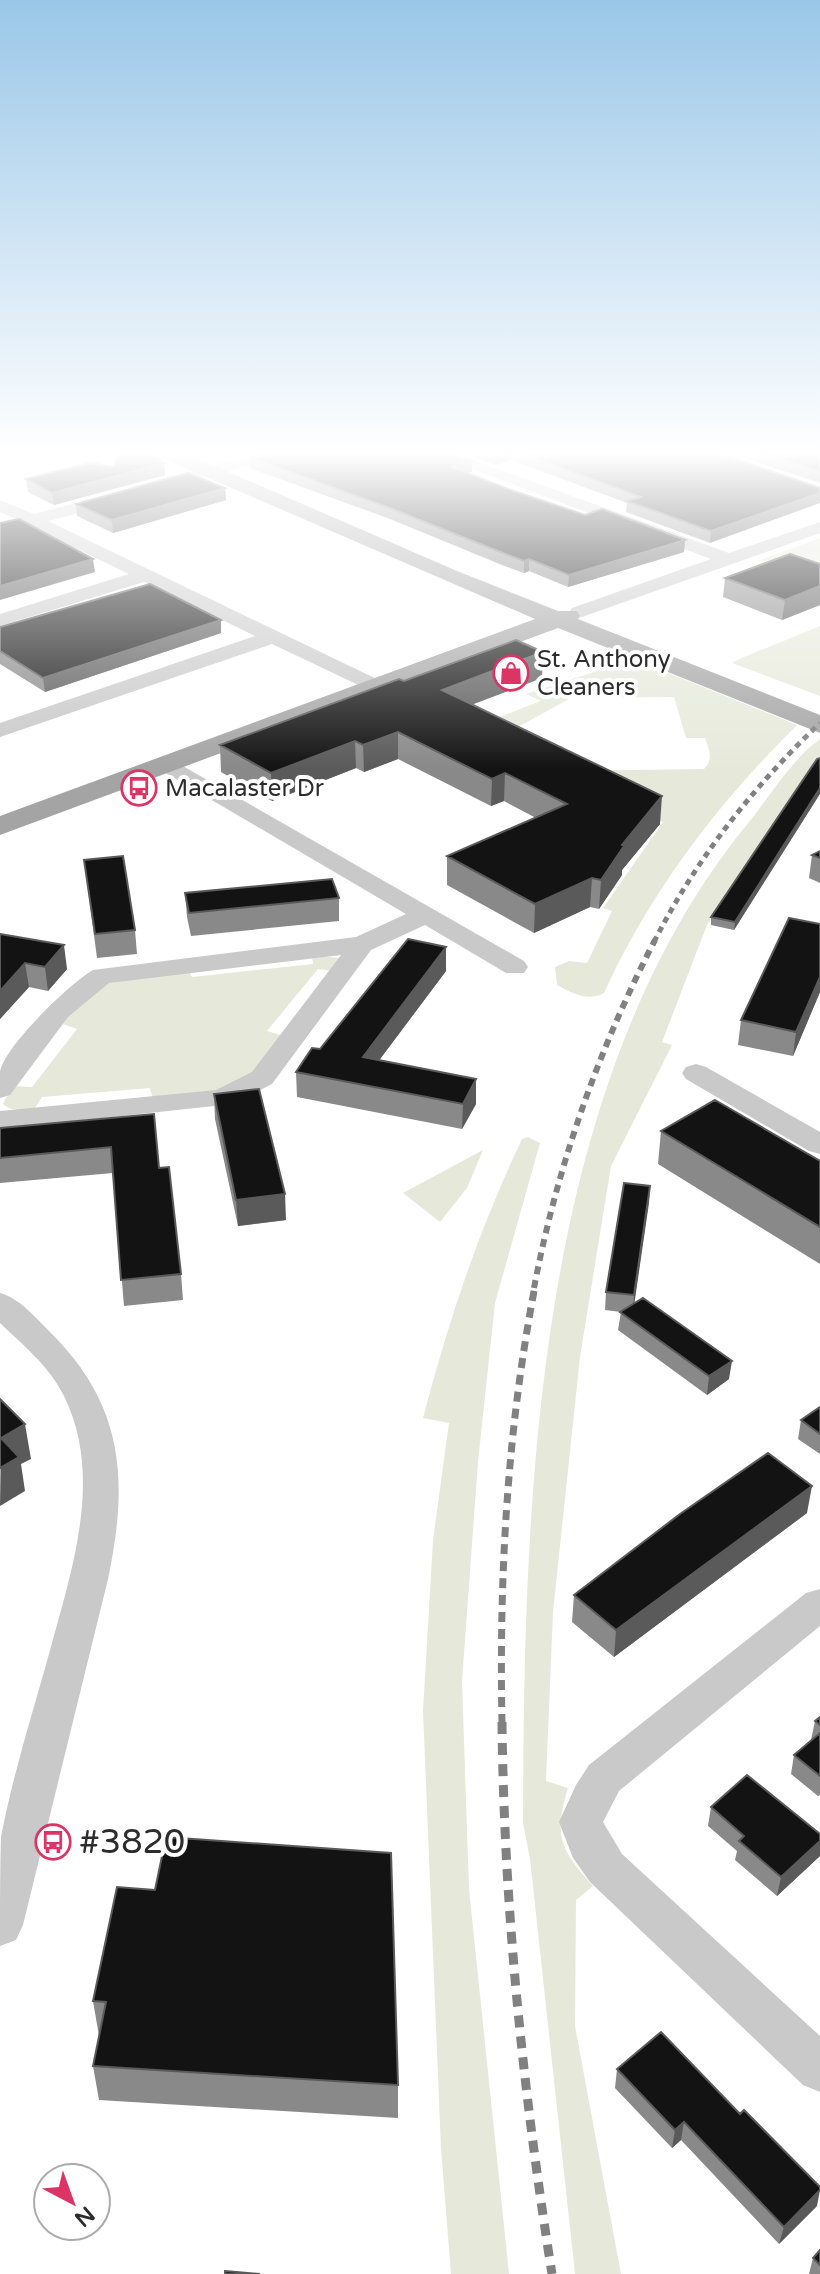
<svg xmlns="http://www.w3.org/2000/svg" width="820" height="2274" font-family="'Varela Round',sans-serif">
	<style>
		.green { fill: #e6e9da }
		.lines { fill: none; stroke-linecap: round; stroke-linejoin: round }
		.minor { fill: #c9c9c9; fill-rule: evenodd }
		.major { fill: #a4a4a4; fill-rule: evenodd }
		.rail-far3 { stroke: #818181; stroke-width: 5; stroke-dasharray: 6 5; stroke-linecap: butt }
		.rail-far2 { stroke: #818181; stroke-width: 6; stroke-dasharray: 8 6; stroke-linecap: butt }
		.rail-far1 { stroke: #818181; stroke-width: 7; stroke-dasharray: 10 7; stroke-linecap: butt }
		.rail { stroke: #818181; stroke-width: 9; stroke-dasharray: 12 9; stroke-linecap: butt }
		.wall { fill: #898989 }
		.shaded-wall { fill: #5a5a5a }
		.building { fill: #131313; stroke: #5a5a5a; stroke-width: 2 }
		.labels { text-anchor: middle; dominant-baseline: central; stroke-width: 8; stroke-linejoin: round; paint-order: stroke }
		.far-poi-label { font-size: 24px; fill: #2c2c2c; stroke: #fff; text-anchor: start }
		.near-poi-label { font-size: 34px; fill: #2c2c2c; stroke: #fff; text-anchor: start }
	</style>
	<rect width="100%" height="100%" fill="#fff"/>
	<!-- green -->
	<path class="green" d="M820,538V564L757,561Z
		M820,626V696L732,663L739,659Z
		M634,659L797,725C717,804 651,891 604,993C589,1002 571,993 557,985L555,967L569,961L587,963L612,911L603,908L663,822L558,771L704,769C714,759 709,750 705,738H686L674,697L571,698L494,740L471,728L541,701L526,694Z
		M820,739V762L814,765L707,925L662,1042L672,1045L611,1166L580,1357L553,1612L546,1781L568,1788C553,1837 561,1850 593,1886L576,1900L575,2026L621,2274H575L530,1859L523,1823C524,1499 533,1084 749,822C769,797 794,757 820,739Z
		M312,955L339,958L334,971L318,969L267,1031L284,1036L253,1074L224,1090L153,1099L150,1088L42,1097L35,1108C24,1110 11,1112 3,1104L12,1086L32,1087L77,1029L60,1023L98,985L188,969L192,977L313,964Z
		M528,1137L540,1143L495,1303L478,1462L462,1681L469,1889L509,2274H451L441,2149L423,1711L433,1540L449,1423L423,1418C448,1322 479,1229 522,1139Z
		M483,1150L467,1188L440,1222L403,1193Z"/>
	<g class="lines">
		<!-- minor -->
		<path class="minor" d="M267,450H294L292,453L157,491L148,486L151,482Z
			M422,450H446L729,553L820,522V533L579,618L569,612L572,608L711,559Z
			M115,493L121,494L124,498L121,502L48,521L385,683L389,687L385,691H371L272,644L0,737V723L255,636L144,582L0,626V614L129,574L30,526L0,534V523L16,519L0,512V500L34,514Z
			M167,757L524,961L528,967L524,973H506L425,925L371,950L272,1084L233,1104L0,1129V1111L216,1090L252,1072L341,955L109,983L68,1017L10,1095L0,1098C0,1090 0,1080 0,1072C4,1047 69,984 93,970L356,937L406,914L159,769L156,764L159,759Z
			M696,1064L706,1067L820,1132V1154L809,1151L686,1079L682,1073L686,1067Z
			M0,1293C19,1298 34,1316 48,1330C124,1404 129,1479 108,1579L23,1925L16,1940L0,1946C0,1913 0,1869 1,1837C14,1768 37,1700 55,1632C76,1556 101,1471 64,1396C50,1367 23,1345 0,1323Z
			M820,1589V1626L619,1791L603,1822L622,1854L820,2036V2092L803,2085L590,1882L573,1858L559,1822L576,1785L589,1765L806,1593Z"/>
		<!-- major -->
		<path class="major" d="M150,450H178L457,571L558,611H577L580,616L578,619L820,715V733L558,628L0,835V816L535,619L153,454Z"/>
		<!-- rail-far3 -->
		<path class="rail-far3" d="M654,942C696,859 753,787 820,723"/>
		<!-- rail-far2 -->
		<path class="rail-far2" d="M534,1288C557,1167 598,1050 655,940"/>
		<!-- rail-far1 -->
		<path class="rail-far1" d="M502,1724C499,1577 507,1431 535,1286"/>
		<!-- rail -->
		<path class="rail" d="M502,1722C504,1908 523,2091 552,2274"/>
	</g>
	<!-- wall -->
	<path class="wall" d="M208,450H255L226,458Z
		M455,450H710L820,488L710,543L626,512L627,503L511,460L495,465Z
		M720,450H820V483Z
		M249,457L472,461V472L468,473L508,489L585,515L685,540L684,552L568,587L529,571L524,573L502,565L390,519L250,468Z
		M160,461L165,475L54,505L28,492L26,479Z
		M225,488L226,500L113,533L77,516L76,504Z
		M820,564V605L782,620L723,597L725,578Z
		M221,620V633L45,692L0,664V627Z
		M542,678L473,704L660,824L622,870V875L599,909L590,907L534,933L447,885V856L536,818L504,801L491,806L398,759L364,772L356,768L272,801L221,772L220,745L404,681Z
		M795,832L734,930L711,925V917Z
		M820,851V883L809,878L812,855Z
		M87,882L135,930L137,954L97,958Z
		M185,893L339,898V921L191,936L187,917Z
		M820,924V992L793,1056L738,1045L741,1020Z
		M0,934L67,969L48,991L29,987L0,1019Z
		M446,971L379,1060L476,1104L462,1129L297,1097L296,1072L320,1049Z
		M214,1094L286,1220L238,1226L215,1119Z
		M154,1114L159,1168L181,1274L183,1300L124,1306L113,1173L0,1183V1128Z
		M661,1131L820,1161V1264L658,1164Z
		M650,1186L634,1304L729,1379L707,1395L618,1330L621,1312L605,1310L606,1292Z
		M820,1407V1454L798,1439L801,1420Z
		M807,1513L614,1657L572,1622L574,1595Z
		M820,1717V1795L818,1796L791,1774L794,1755L811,1740L815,1721Z
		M711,1807L820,1856L777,1896L735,1860L737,1851L708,1826Z
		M117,1887L398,2085V2118L99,2100L93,2066L99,2036L93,2001Z
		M617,2069L817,2206L779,2244L681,2140L672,2148L615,2088Z
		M820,2250V2274H809L813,2258Z"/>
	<!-- shaded-wall -->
	<path class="shaded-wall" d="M226,450H255L226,458Z
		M508,450H511V460L495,465L496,454Z
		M160,459V464L164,463L165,475L54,505L52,493Z
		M472,461V472L452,478V467Z
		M225,488L226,500L113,533L112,520Z
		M820,493V503L710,543L711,531Z
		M685,540L684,552L568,587L569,575Z
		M93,559L95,572L0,600V586Z
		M529,559V571L524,573V561Z
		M820,586V605L782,620L785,600Z
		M221,620V633L45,692L43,678Z
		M543,652L542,678L442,716V690Z
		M398,732V759L364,772L363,745Z
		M355,741L356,768L272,801L271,773Z
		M505,773L504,801L491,806L492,779Z
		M820,788V794L734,930L735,922Z
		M662,796L660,824L622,870V875L599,909L601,880L622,845Z
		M592,878L590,907L534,933L535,904Z
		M64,945L67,969L48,991L45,967Z
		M446,947V971L363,1082V1057Z
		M25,963L29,987L0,1019V991Z
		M820,977V992L793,1056L796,1032Z
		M476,1079V1104L462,1129L463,1104Z
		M650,1186L649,1203L633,1313L634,1295Z
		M285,1194L286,1220L238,1226L236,1200Z
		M732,1361L729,1379L707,1395L709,1376Z
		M25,1424L31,1459L21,1464L25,1491L0,1506L1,1438Z
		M812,1486L807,1513L614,1657L616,1630Z
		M820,1841V1856L777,1896L781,1877Z
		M684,2122L681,2140L672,2148L675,2130Z
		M820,2190L817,2206L779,2244L784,2227Z"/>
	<!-- building -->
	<path class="building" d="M119,450H139L160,459L157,460L164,463L52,493L26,479L90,463L114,467Z
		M274,450H443L472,461L452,467L508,489L585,515L602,509L685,540L569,575L529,559L524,561L503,553L390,508L249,457Z
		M485,450H508L496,454Z
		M514,450H710L820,488V493L711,531L627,501L641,497Z
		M754,450H820V471Z
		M188,473L225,488L112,520L76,504Z
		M19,519L93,559L0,586V523Z
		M790,554L820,564V586L785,600L725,578Z
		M150,584L221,620L43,678L0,651V627Z
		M516,640L543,652L442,690L662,796L622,845L624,846L601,880L592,878L535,904L447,856L567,804L505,773L492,779L398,732L363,745L355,741L271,773L220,745L399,679L404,681Z
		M820,758V788L735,922L711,917L817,759Z
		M820,851V858L812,855Z
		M123,856L135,930L95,934L84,860Z
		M332,879L339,898L189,913L185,893Z
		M789,918L820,924V977L796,1032L741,1020Z
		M0,934L64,945L45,967L25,963L0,991Z
		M408,939L446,947L363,1057L476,1079L463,1104L296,1072L312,1048L320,1049Z
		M259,1089L285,1194L236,1200L214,1094Z
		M715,1100L820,1161V1227L661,1131Z
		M154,1114L159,1168L169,1167L181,1274L121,1280L111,1147L0,1158V1128Z
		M624,1183L650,1186L634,1295L606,1292Z
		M643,1298L732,1361L709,1376L620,1312Z
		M0,1399L25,1424L1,1438L19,1457L0,1468Z
		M820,1407V1434L801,1420Z
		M768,1453L812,1486L616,1630L574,1595L680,1514Z
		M820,1717V1725L815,1721Z
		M820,1733V1776L794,1755Z
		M747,1775L820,1834V1841L781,1877L739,1841L744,1836L711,1807Z
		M166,1837L391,1853L398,2085L93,2066L106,2002L93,2001L117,1887L155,1890Z
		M661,2032L740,2114L744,2110L820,2187V2190L784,2227L684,2122L675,2130L617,2069Z
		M820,2250V2265L813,2258Z
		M225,2271L260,2274H225Z"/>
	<!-- sky -->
	<linearGradient id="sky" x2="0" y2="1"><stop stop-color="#9ac7e8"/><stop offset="0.59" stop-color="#fff"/><stop offset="1" stop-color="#fff" stop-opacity="0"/></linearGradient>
	<rect width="820" height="769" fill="url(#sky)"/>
	<!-- icons -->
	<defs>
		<symbol id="shop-ring" viewBox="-11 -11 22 22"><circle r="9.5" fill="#fff" stroke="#dd3466" stroke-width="1.5"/><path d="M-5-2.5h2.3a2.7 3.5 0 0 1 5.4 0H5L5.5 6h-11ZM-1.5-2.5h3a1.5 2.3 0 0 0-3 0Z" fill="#dd3466"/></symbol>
		<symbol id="bus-ring" viewBox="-11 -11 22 22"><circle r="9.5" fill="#fff" stroke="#dd3466" stroke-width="1.5"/><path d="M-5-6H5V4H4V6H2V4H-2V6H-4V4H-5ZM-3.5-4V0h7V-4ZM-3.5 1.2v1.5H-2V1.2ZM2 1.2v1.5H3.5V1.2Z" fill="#dd3466"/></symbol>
	</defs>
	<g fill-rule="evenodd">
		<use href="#shop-ring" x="491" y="653" width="40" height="40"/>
		<use href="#bus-ring" x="119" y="768" width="40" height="40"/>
		<use href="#bus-ring" x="33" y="1822" width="40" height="40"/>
	</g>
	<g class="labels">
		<!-- far-poi labels -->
		<g class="far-poi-label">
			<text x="537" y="659">St. Anthony<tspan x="537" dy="28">Cleaners</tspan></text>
			<text x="165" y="788">Macalaster Dr</text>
		</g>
		<!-- near-poi labels -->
		<g class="near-poi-label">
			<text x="79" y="1842">#3820</text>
		</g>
	</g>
	<!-- north arrow -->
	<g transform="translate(72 2202) rotate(139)"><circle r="38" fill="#ffffff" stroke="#ababab" stroke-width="2"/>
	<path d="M0-6L14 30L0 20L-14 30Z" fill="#dd3466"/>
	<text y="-12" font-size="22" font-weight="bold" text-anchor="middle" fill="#2c2c2c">N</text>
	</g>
</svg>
